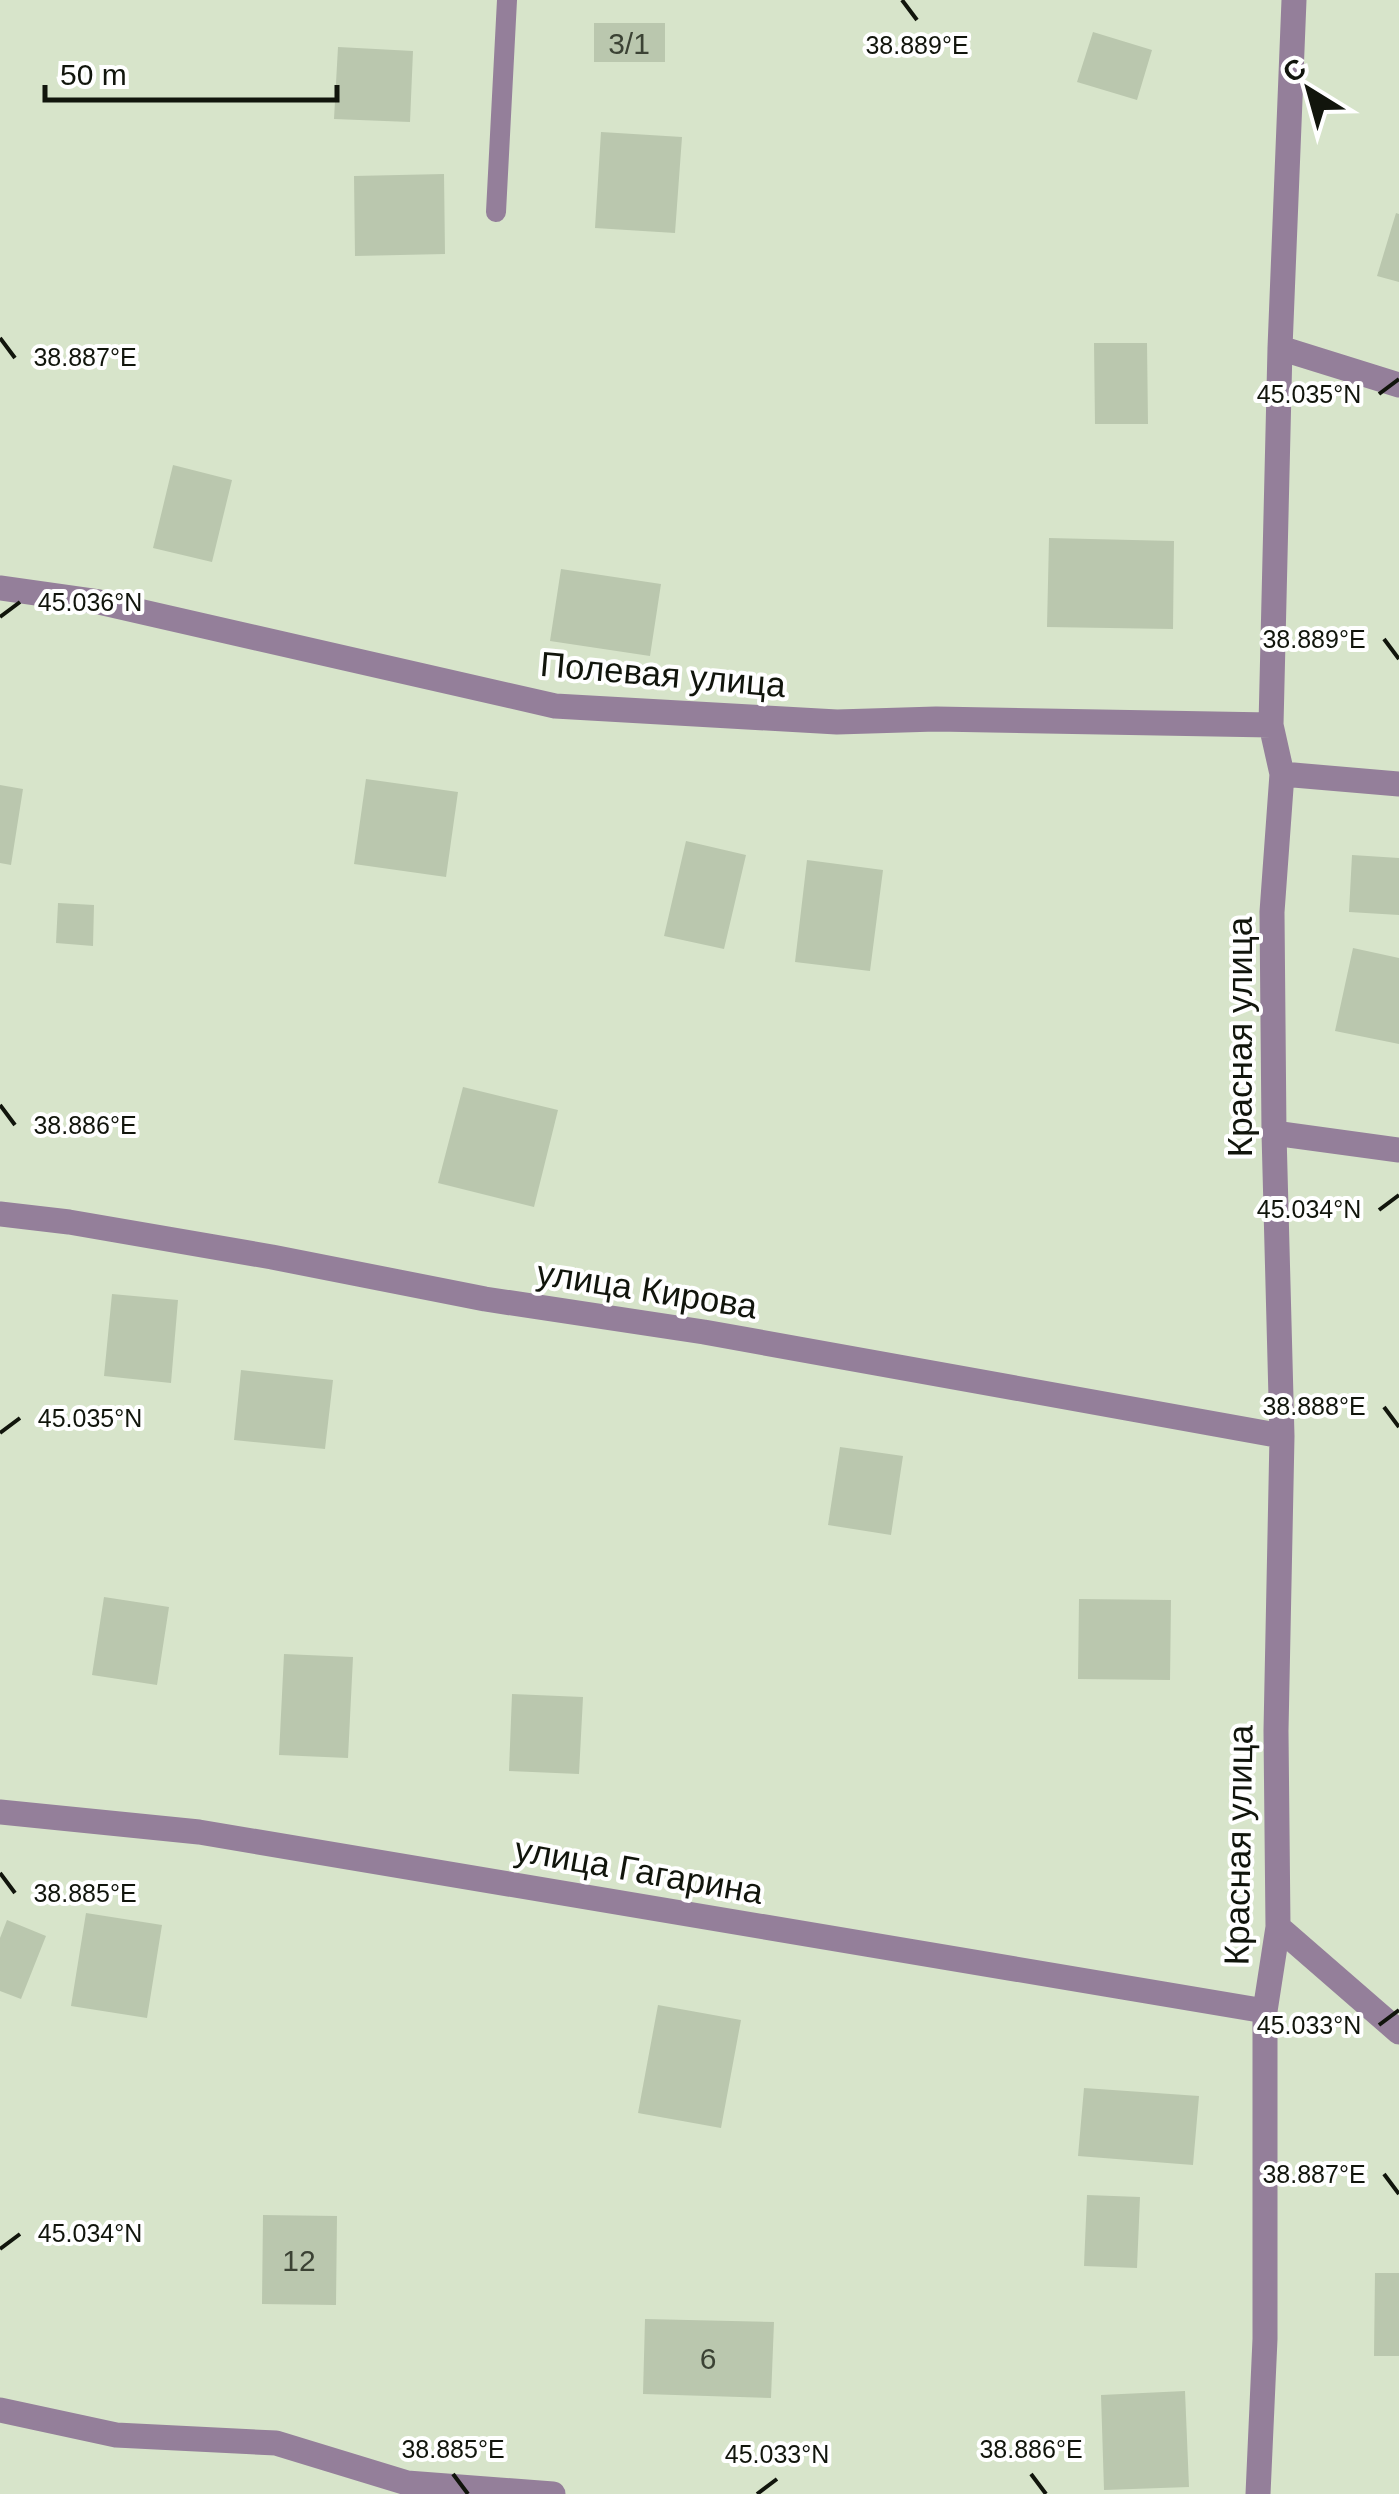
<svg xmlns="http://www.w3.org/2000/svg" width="1399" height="2494" font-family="Arial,sans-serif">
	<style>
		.building { fill: #bac7ae }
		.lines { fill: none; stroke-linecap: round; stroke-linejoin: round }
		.lane { stroke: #947f9a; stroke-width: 20 }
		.street { stroke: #947f9a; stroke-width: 25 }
		.ticks { fill: none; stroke: #11150c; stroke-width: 4 }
		.labels { text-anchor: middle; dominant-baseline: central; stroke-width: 8; stroke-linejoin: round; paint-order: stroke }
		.number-label { font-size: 30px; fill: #3b4234 }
		.street-label { font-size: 35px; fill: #11150c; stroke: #fff }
		.ticks-label { font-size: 25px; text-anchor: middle; fill: #11150c; stroke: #fff; stroke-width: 8; stroke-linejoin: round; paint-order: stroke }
	</style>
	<rect width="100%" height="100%" fill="#d7e4ca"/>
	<!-- building -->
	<path class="building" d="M594,23H665V62H594Z
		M1093,32L1152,50L1137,100L1077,82Z
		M338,47L413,51L410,122L334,119Z
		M601,132L682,137L675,233L595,228Z
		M444,174L445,254L355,256L354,176Z
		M1396,213L1399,214V282L1377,276Z
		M1094,343H1147L1148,424H1095Z
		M173,465L232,480L212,562L153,548Z
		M1049,538L1174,541L1173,629L1047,627Z
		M561,569L661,584L650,656L550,641Z
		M366,779L458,792L446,877L354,864Z
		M0,785L23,789L11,865L0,863Z
		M686,841L746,855L724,949L664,936Z
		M1352,855L1399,858V915L1349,912Z
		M807,860L883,870L870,971L795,962Z
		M58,903L94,905L93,946L56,943Z
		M1353,948L1399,958V1044L1335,1031Z
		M463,1087L558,1110L534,1207L438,1183Z
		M112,1294L178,1300L171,1383L104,1376Z
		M241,1370L333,1380L325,1449L234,1440Z
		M840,1447L903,1456L891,1535L828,1525Z
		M104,1597L169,1607L157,1685L92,1675Z
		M1079,1599L1171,1600L1170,1680L1078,1679Z
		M284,1654L353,1657L348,1758L279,1755Z
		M512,1694L583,1697L579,1774L509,1771Z
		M86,1913L162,1925L147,2018L71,2006Z
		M7,1920L46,1936L21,1999L0,1991V1938Z
		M658,2005L741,2020L721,2128L638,2113Z
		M1084,2088L1199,2096L1193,2165L1078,2156Z
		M1087,2195L1140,2197L1137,2268L1084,2266Z
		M263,2215L337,2216L336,2305L262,2304Z
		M1375,2273H1399V2356H1374Z
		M645,2319L774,2322L771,2398L643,2394Z
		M1185,2391L1189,2487L1104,2490L1101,2395Z"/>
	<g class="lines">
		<!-- lane -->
		<path class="lane" d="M496,212L507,0"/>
		<!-- street -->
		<path class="street" d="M1280,348L1399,385
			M0,588L99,602L555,706L837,722L936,719L1271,725
			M1282,774L1399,784
			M1274,1133L1399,1150
			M0,1214L69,1222L272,1257L485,1299L704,1332L1282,1436
			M0,1812L199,1832L1265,2011
			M1278,1927L1399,2032
			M0,2410L116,2435L276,2443L407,2483L553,2494
			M1258,2494L1265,2339V2011L1278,1927L1276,1731L1282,1436L1274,1133L1272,912L1282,774L1271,725L1280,348L1294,0"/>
	</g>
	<!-- ticks -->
	<path class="ticks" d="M902,0L917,20M0,338L15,358M1379,394L1399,379M0,617L20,602M1384,639L1399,659M0,1105L15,1125M1379,1210L1399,1195M1384,1407L1399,1427M0,1433L20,1418M0,1873L15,1893M1379,2025L1399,2010M1384,2174L1399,2194M0,2249L20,2234M453,2474L468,2494M1031,2474L1046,2494M757,2494L777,2479"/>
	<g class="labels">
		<!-- number labels -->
		<g class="number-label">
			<text x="629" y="43">3/1</text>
			<text x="299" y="2260">12</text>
			<text x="708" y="2358">6</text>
		</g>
		<!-- street labels -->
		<g class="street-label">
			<text transform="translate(663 674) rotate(5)">Полевая улица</text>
			<text transform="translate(1239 1037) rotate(-90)">Красная улица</text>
			<text transform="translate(647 1289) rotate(9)">улица Кирова</text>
			<text transform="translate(1238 1845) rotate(-89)">Красная улица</text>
			<text transform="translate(639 1870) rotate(10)">улица Гагарина</text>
		</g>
	</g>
	<g class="ticks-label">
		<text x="917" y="54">38.889°E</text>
		<text x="85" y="366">38.887°E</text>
		<text x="1309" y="403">45.035°N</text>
		<text x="90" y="611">45.036°N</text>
		<text x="1314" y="648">38.889°E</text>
		<text x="85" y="1134">38.886°E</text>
		<text x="1309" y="1218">45.034°N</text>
		<text x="1314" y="1415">38.888°E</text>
		<text x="90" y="1427">45.035°N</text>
		<text x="85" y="1902">38.885°E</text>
		<text x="1309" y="2034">45.033°N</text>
		<text x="1314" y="2183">38.887°E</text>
		<text x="90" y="2242">45.034°N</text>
		<text x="453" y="2458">38.885°E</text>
		<text x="1031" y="2458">38.886°E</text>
		<text x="777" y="2463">45.033°N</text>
	</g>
	<!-- north arrow -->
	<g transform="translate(1309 90) rotate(323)" stroke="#ffffff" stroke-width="8" paint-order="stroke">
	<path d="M0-8L18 38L0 25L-18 38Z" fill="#11150c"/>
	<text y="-15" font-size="28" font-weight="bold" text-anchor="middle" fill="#11150c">С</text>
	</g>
	<!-- scale -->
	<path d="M45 85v15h292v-15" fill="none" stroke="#11150c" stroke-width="5"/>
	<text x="60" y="85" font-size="30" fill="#11150c" stroke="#ffffff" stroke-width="8" paint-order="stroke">50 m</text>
</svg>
